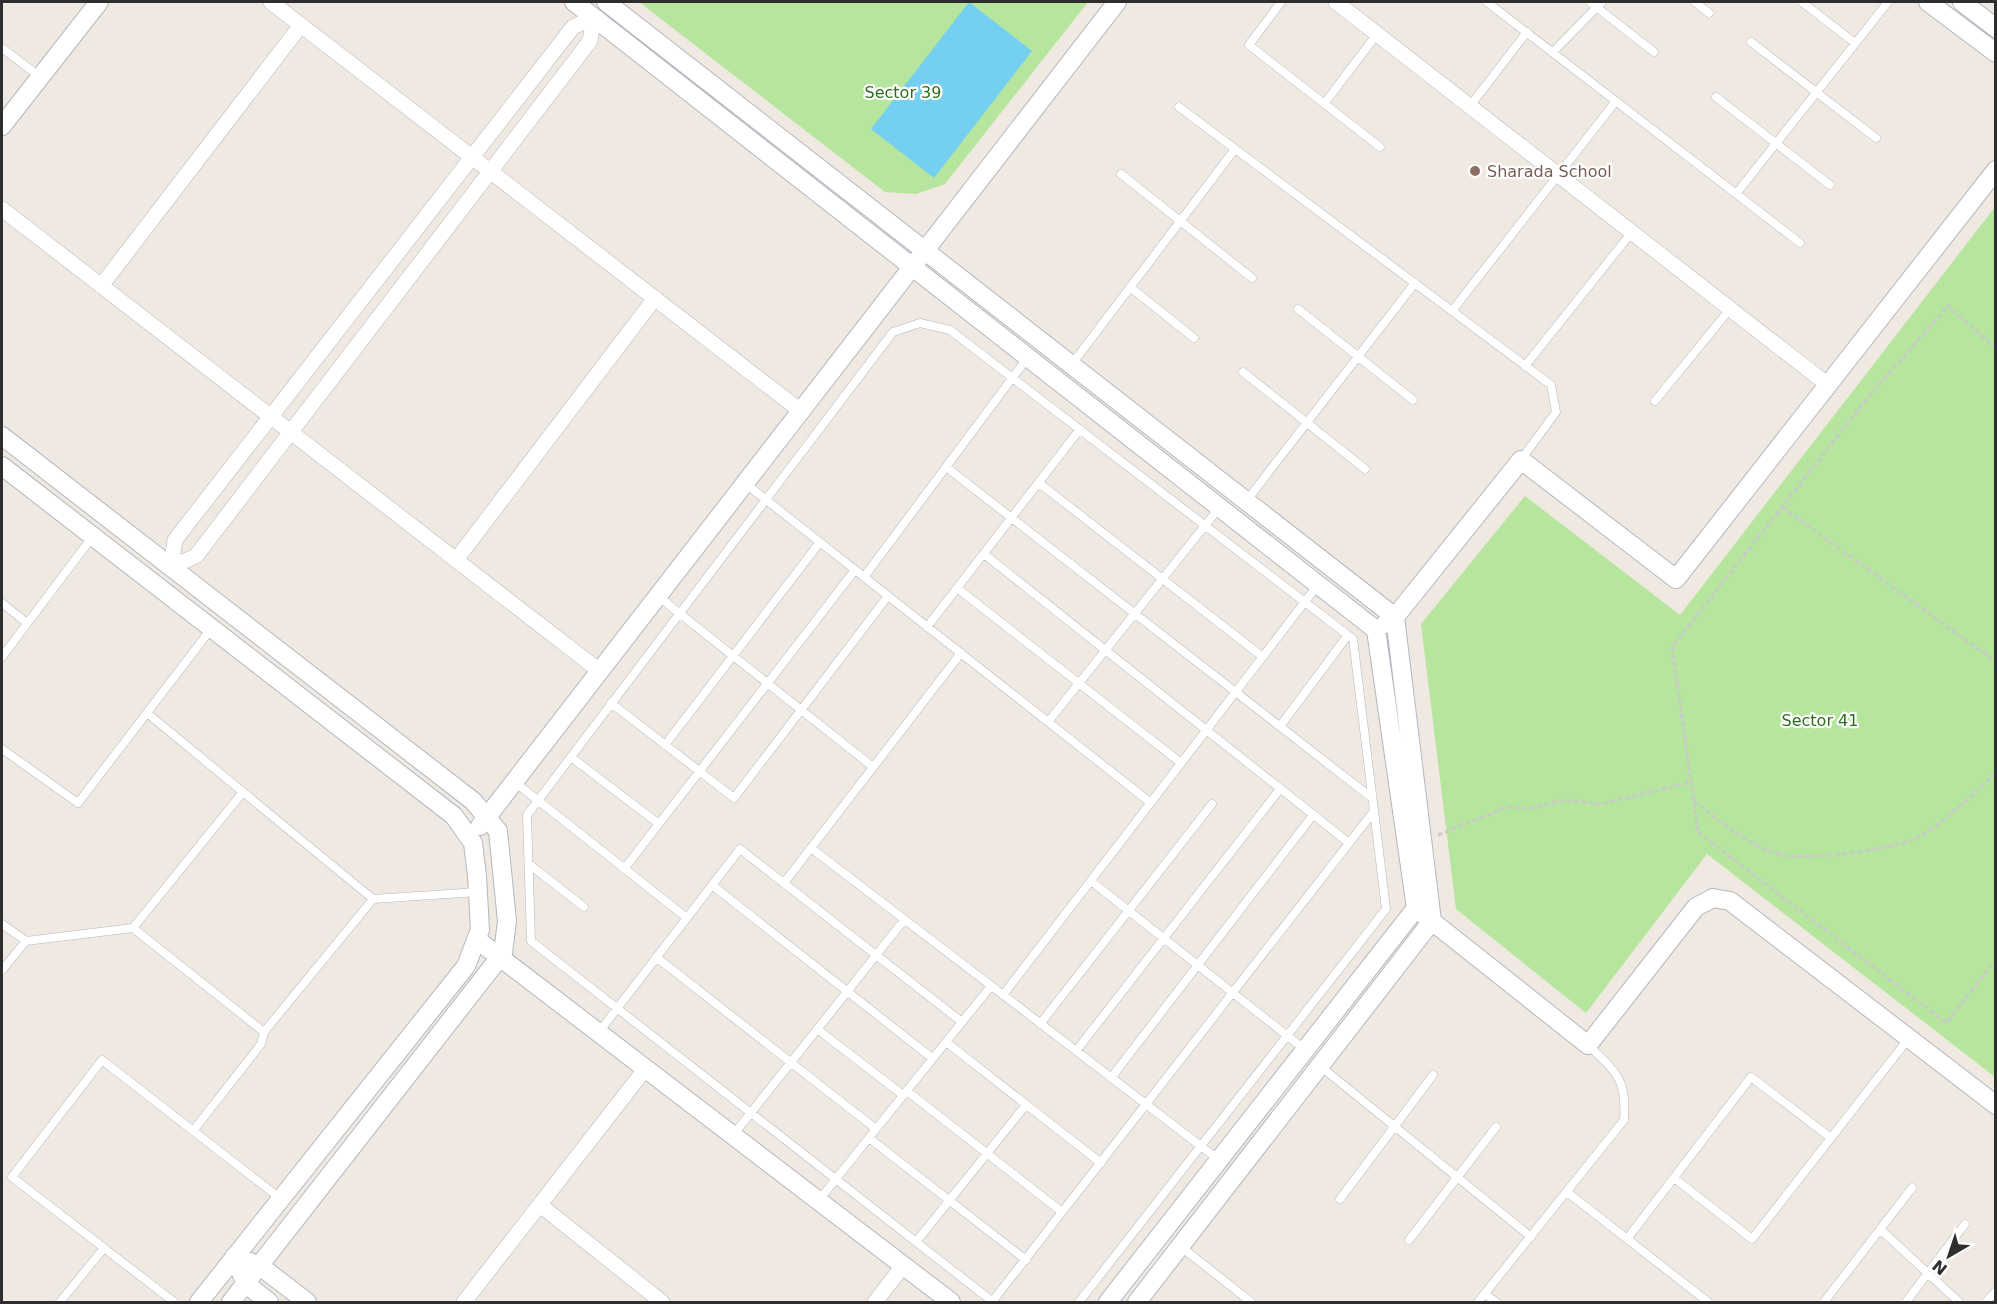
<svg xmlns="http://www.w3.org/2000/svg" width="1997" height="1304" font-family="'DejaVu Sans',sans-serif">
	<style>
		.green { fill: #b6e59e }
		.water { fill: #75cff0 }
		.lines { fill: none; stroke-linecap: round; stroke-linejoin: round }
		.service-casing { stroke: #b4b7c1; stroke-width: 9 }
		.minor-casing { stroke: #b4b7c1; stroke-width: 16 }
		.tertiary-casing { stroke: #b4b7c1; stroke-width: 20 }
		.path { stroke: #c9c9c9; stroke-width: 3; stroke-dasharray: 4.5 3; stroke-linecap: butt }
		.service { stroke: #fff; stroke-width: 8 }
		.minor { stroke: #fff; stroke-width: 15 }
		.tertiary { stroke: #fff; stroke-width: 18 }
		.education-dot { fill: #8d6e63; stroke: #fff; stroke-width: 2 }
		.labels { text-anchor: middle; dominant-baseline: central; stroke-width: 4.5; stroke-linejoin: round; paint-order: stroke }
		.park-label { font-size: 16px; fill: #2c6e1b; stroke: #fff }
		.education-label { font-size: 16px; fill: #785e54; stroke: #fff; text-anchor: start }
	</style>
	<rect width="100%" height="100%" fill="#efe9e1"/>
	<!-- green -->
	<path class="green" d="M639,2H1088L945,184L916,194L885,192Z
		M1995,207V1077L1707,854L1586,1013L1456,909L1421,624L1525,496L1680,615Z"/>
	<!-- water -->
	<path class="water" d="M969,2L1032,51L934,178L871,129Z"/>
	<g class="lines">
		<defs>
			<path id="service" d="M1281,2L1249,45L1380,147
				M1487,2L1800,243
				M1590,2L1654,52
				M1695,2L1709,13
				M1802,2L1855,43
				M1751,42L1876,138
				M2,48L40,77
				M1553,52L1602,2
				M1716,97L1830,185
				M1324,104L1377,34
				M1470,106L1527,32
				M1179,107L1551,385L1556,412L1521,460
				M1121,174L1252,278
				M1736,194L1888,2
				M1130,287L1194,338
				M1298,309L1413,400
				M1452,311L1616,101
				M1072,364L1235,149
				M1525,366L1632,232
				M1243,372L1365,469
				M1655,401L1730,309
				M946,467L1372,798
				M1039,483L1263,657
				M746,484L1151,803
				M1247,500L1415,283
				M984,554L1349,843
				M864,577L1028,357
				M957,588L1181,763
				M659,597L873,767
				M2,603L27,623
				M927,627L1080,429
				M2,657L93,536
				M611,703L734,798L888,596
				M147,713L373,899L264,1032L261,1044L193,1131
				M1048,722L1219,508
				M1281,725L1348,635
				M665,745L820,542
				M2,749L78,803L211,629
				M571,757L659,824
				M516,783L687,918
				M243,792L133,928L264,1032
				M811,848L1219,1160
				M529,864L584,907
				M624,869L855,570
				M1091,881L1304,1049
				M784,883L961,653
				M712,885L932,1058
				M373,899L478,892
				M2,924L26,941L2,970
				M26,941L133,928
				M656,957L876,1129
				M1003,995L1317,586
				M1040,1024L1212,804
				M817,1029L903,1095
				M599,1032L740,849L962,1022
				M946,1042L1101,1163
				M1076,1051L1280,789
				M1320,1066L1531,1237
				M1111,1078L1313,815
				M907,1091L1062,1212
				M734,1134L904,920
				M869,1138L1026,1260
				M1674,1178L1752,1239L1909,1038
				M1567,1192L1708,1302
				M1340,1199L1433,1075
				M819,1200L991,986
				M1880,1229L1959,1302
				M1627,1239L1751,1077L1831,1138
				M1409,1240L1496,1127
				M916,1242L1026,1105
				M1180,1246L1251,1302
				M1485,1294L1496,1302
				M60,1302L104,1248
				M174,1302L12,1177L102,1060L281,1199
				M992,1302L1374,811
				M993,1302L531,941L527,815L893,332L920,323L950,330L1353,639L1386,909L1079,1302
				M1478,1302L1624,1120C1627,1079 1617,1073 1588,1045
				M1824,1302L1912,1188
				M1906,1302L1965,1224
				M1986,1302L1996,1291"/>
			<path id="minor" d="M271,2L802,412
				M1336,2L1828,385
				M2,209L601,672
				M101,286L301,25
				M456,560L655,298
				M171,567L196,556L590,41L594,17
				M171,567L175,540L573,27L594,17
				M540,1205L662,1302
				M464,1302L646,1068
				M875,1302L903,1266"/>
			<path id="tertiary" d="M574,2L1376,630L1416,908L1108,1302
				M606,2L1395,617L1432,921L1137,1302
				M1928,2L1996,53
				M1962,2L1996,28
				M2,126L99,2
				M2,436L473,801L498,831L507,921L503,953L231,1302
				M2,466L454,816L473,843L477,876L480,930L466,966L199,1302
				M1385,624L1395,617L1521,460L1676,579L1996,170
				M480,826L1117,2
				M1424,915L1588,1045L1696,907L1713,898L1730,901L1996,1105
				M476,939L951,1302
				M234,1257L246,1284L269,1302
				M250,1262L260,1266L307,1302"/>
		</defs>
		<!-- service casing -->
		<use href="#service" class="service-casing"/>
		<!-- minor casing -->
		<use href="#minor" class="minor-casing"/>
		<!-- tertiary casing -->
		<use href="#tertiary" class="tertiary-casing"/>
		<!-- path -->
		<path class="path" d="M1996,348L1948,306L1869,396L1672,647L1698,832L1946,1023L1996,960
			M1782,507L1996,662
			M1694,801C1720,822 1750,847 1783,855C1809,861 1894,849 1918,837C1943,824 1975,792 1996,773
			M1438,835L1507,807L1528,809L1564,800L1601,804L1691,782"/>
		<!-- service -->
		<use href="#service" class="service"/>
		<!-- minor -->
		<use href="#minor" class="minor"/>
		<!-- tertiary -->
		<use href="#tertiary" class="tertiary"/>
	</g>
	<!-- markers -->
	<circle class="education-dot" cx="1475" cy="171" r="6"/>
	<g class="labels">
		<!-- park labels -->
		<g class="park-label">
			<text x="903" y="92">Sector 39</text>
			<text x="1820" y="720">Sector 41</text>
		</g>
		<!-- education labels -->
		<g class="education-label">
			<text x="1487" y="171">Sharada School</text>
		</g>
	</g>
	<!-- border -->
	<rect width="1997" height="1304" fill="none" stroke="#2e2e2e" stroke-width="6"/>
	<!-- north arrow -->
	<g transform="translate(1949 1256) rotate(219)" stroke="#ffffff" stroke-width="4.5" paint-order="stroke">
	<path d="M0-4.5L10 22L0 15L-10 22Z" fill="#2e2e2e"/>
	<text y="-9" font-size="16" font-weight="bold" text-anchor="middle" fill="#2e2e2e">N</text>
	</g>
</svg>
